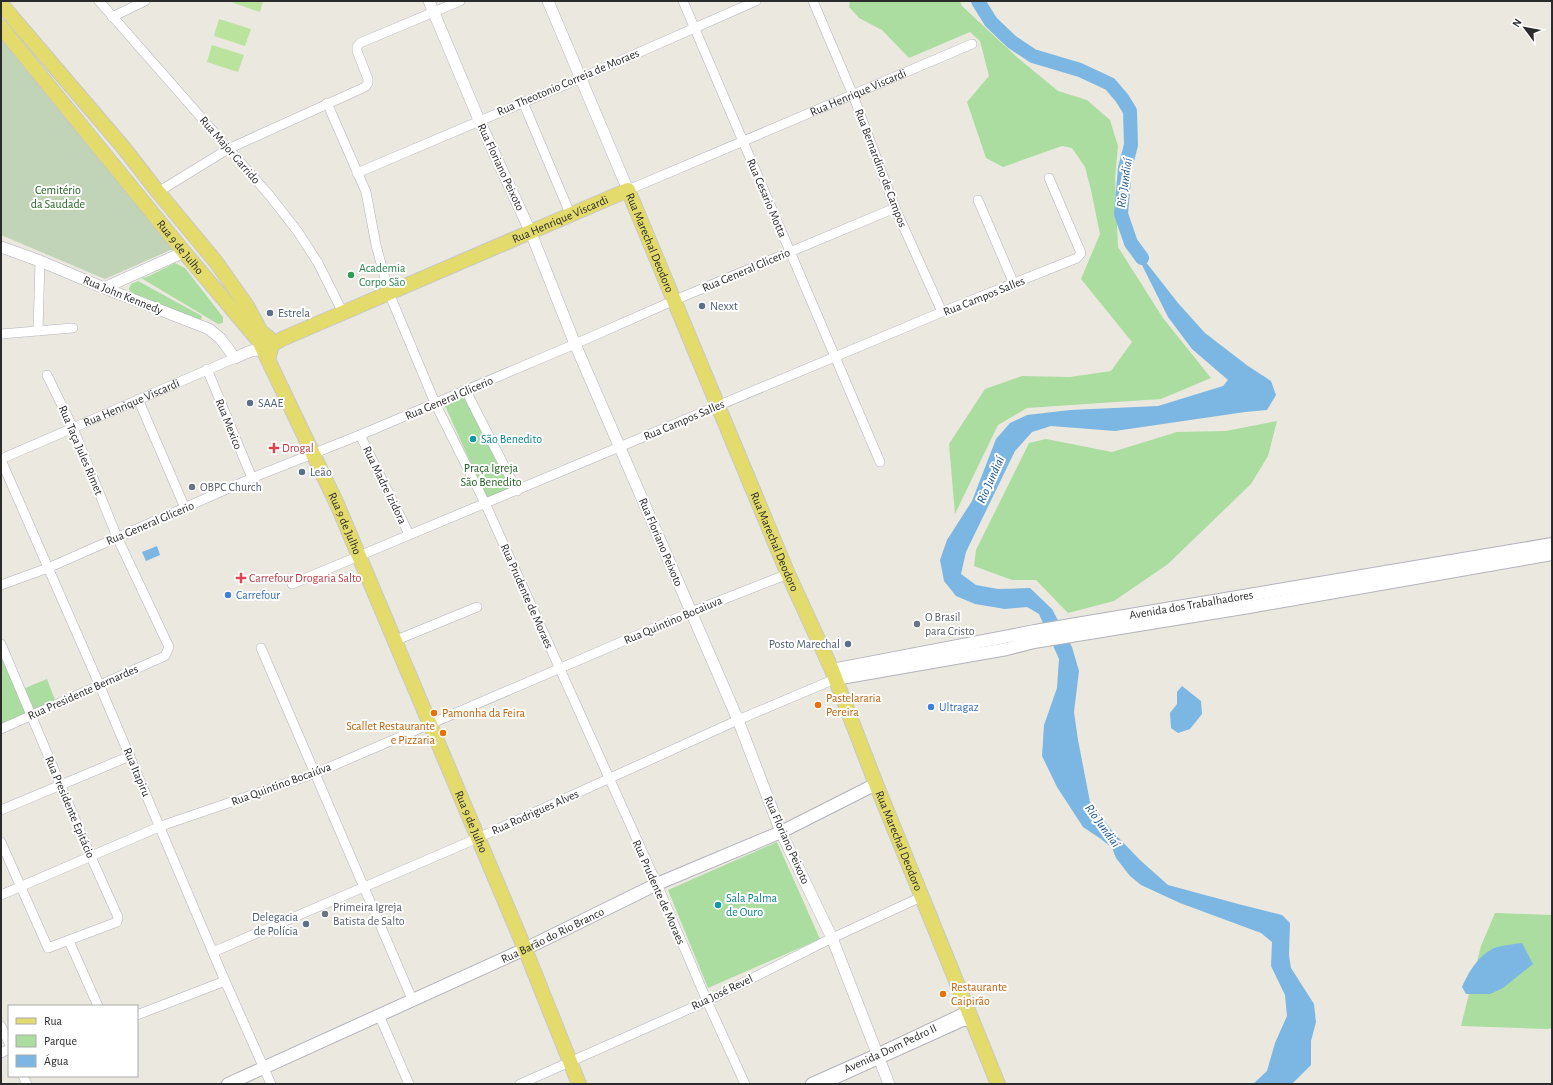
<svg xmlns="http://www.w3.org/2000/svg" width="1553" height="1085" font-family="'Alegreya Sans',sans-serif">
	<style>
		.green { fill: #abdda0 }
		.cemetery { fill: #c1d4b7 }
		.pitch { fill: #bae39d }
		.water { fill: #7cb7e3 }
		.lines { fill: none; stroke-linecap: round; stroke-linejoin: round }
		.river { stroke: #7cb7e3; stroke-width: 14 }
		.pedestrian-casing { stroke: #b2b2bd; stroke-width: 8 }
		.minor-casing { stroke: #b2b2bd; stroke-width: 10 }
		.tertiary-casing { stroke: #b2b2bd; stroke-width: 12 }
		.secondary-casing { stroke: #b2b2bd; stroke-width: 14 }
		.primary-casing { stroke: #c8c8c8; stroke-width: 16 }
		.pedestrian { stroke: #fff; stroke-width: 6 }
		.minor { stroke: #fff; stroke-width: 9 }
		.tertiary { stroke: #fff; stroke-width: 11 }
		.secondary { stroke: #fff; stroke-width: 12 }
		.primary { stroke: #e3db6c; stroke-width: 14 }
		.leisure-dot { fill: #2e9e5b; stroke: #fff; stroke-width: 1.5 }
		.service-dot { fill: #5c6f8a; stroke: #fff; stroke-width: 1.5 }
		.culture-dot { fill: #0f9aa8; stroke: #fff; stroke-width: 1.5 }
		.health-dot { fill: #e0444e; stroke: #fff; stroke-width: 1.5 }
		.worship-dot { fill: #6b7280; stroke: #fff; stroke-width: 1.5 }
		.shop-dot { fill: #3f7fe0; stroke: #fff; stroke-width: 1.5 }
		.food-dot { fill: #e8710a; stroke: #fff; stroke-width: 1.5 }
		.labels { text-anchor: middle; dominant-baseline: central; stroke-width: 4; stroke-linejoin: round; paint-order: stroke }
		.street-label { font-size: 12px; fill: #2b2b2b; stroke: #fff }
		.park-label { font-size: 12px; fill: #246221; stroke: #fff }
		.leisure-label { font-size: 12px; fill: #27864d; stroke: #fff; text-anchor: start }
		.service-label { font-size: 12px; fill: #4e5e75; stroke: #fff; text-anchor: start }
		.culture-label { font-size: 12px; fill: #0d838f; stroke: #fff; text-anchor: start }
		.health-label { font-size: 12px; fill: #be3a42; stroke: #fff; text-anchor: start }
		.worship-label { font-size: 12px; fill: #5b616d; stroke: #fff; text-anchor: start }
		.shop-label { font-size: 12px; fill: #366cbe; stroke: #fff; text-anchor: start }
		.food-label { font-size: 12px; fill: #c56008; stroke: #fff; text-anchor: start }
		.water-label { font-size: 13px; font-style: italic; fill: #1a5490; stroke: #fff }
	</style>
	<rect width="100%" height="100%" fill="#ebe8df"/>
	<!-- green -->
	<path class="green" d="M850,1H960L962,6L1018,58L1058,91L1087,100L1110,120L1118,146L1115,178L1118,247L1163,318L1211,378L1161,399L1027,408L998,425L955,514L949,444L985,389L1022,376L1070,377L1111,371L1132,342L1081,279L1100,234L1091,190L1085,167L1072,148L1062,146L1003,167L986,158L967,102L989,76L980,41L970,32L909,58L882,30L859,18L849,7Z
		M175,263L185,268L223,317V323L218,324L141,278L147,277Z
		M138,281L202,316L201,321L131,293L129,289L131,284Z
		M466,391L513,489L487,500L443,401Z
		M1277,421L1268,456L1251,484L1168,564L1114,601L1068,613L1036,580H1012L974,566L976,550L1029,443L1046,439L1112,452L1177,432L1226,431Z
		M1,646L30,714L1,727Z
		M47,679L55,700L32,710L23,689Z
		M777,842L820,939L708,988L668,890Z
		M1495,913L1552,915V1028L1547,1029L1461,1026L1481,946Z"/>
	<!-- cemetery -->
	<path class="cemetery" d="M1,37L175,248L105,279L1,235Z"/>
	<!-- pitch -->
	<path class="pitch" d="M228,1H263L260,12Z
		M219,19L251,29L245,46L214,36Z
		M212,45L244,55L238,72L207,62Z"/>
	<!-- water -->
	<path class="water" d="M1131,243L1178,303L1205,333L1248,366L1271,381L1276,395L1267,410L1245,412L1115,431L1051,426L1032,432L1015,451L966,552L961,574L976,585L998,589L1030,588L1052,609L1072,647L1079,671L1074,712L1078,740L1090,802L1112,831L1140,860L1168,885L1242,905L1282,915L1290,923L1289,955L1291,968L1314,1004L1316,1022L1311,1041V1065L1292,1084H1253L1267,1071L1275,1043L1287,1016L1285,995L1271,966L1272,942L1261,933L1180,903L1141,885L1130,876L1116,858L1112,848L1101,839L1083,827L1057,787L1042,756L1044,725L1057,688L1059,659L1039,614L1027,607L1005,609L975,604L956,596L944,581L940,560L947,540L972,501L996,439L1010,423L1027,415L1070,410L1158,406L1223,386L1228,380L1192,349L1168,317Z
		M157,546L160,555L146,561L142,552Z
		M1182,686L1201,701L1202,714L1190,729L1178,733L1171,728L1170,713L1177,704V692Z
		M1522,943L1533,964L1503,988L1490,994H1466L1462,987C1469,971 1480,953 1497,947C1505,945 1514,944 1522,943Z"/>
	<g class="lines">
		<!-- river -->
		<path class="river" d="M978,1L991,22L1012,42L1033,56L1080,70L1110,84L1122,98L1130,111L1131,145L1125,168L1121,214L1131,243L1142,258"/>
		<defs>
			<path id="pedestrian" d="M828,1084L963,1023H973"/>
			<g id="minor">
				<path d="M99,1L270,196L298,232L318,263L343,313"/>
				<path d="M683,1L880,462"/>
				<path d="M813,1L853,95L895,208L942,312"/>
				<path d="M112,17L145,1"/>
				<path d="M523,102L571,216"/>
				<path d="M327,103L366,192L376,245L389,293L435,403L485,503L657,884L707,1001L745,1084"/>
				<path d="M357,173L581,78L756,1"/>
				<path id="s1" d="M628,190L972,44"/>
				<path d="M158,192L228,149L365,87L368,83V79L357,51V47L360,43L460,1"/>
				<path d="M978,200L1014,284"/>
				<path d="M38,331L40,261"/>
				<path d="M1,334L73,328"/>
				<path d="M207,369L252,478"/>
				<path d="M466,391L517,491"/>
				<path d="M138,399L185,508"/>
				<path d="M360,435L409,534"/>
				<path id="s2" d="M1,459L235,358"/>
				<path d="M1,460L99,684L225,981L271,1084"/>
				<path d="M292,584L942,312L1077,258L1081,253L1049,178"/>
				<path d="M1,585L48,568L252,478L360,435L575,344L675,300L895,208"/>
				<path d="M394,641L477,607"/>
				<path d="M1,644L91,857L118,917L117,922L48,948L1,842"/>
				<path d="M261,648L412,999"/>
				<path d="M1,729L165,656L169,647L117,537L73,428L47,375"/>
				<path d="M1,810L130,756"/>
				<path d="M1,895L161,826L316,773L691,612L788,574"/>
				<path d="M69,941L98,1006"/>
				<path d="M213,952L478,838L738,720L835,679"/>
				<path d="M137,1015L225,981"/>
				<path d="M379,1015L409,1084"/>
				<path d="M1,1026L9,1043"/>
				<path d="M1,1053L9,1049"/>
				<path d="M23,1076L27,1084"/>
				<path d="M520,1084L707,1001L828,940L921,897"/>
			</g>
			<path id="tertiary" d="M429,1L479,120L531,233L575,344L738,720L781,832L832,938L889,1084
				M548,1L628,190
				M1,247L40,261L104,288L209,329L220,338L235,358C244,354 253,348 263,351
				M104,288L184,252"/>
			<g id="secondary">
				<path id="s3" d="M832,670L1035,631L1552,544"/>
				<path d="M835,679L1007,649L1034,642L1249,607L1552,554"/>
				<path id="s4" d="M228,1084L525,949L657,884L781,832L876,784"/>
				<path id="s5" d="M812,1084L877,1055L968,1012"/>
			</g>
			<g id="primary">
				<path d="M1,4L123,147L158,192L216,262L247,306L261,332L269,338"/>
				<path id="s6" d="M1,27L184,252L259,341L337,504L525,949L579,1084"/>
				<path id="s7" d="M268,359L272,345L282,339L628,190L788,574L832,670L876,784L998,1084"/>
			</g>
		</defs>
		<!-- pedestrian casing -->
		<use href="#pedestrian" class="pedestrian-casing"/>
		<!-- minor casing -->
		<use href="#minor" class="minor-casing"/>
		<!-- tertiary casing -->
		<use href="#tertiary" class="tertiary-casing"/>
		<!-- secondary casing -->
		<use href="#secondary" class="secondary-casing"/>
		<!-- primary casing -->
		<use href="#primary" class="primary-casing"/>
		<!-- pedestrian -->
		<use href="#pedestrian" class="pedestrian"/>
		<!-- minor -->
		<use href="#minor" class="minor"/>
		<!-- tertiary -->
		<use href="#tertiary" class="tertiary"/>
		<!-- secondary -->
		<use href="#secondary" class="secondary"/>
		<!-- primary -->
		<use href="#primary" class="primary"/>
	</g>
	<!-- markers -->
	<circle class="leisure-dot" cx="351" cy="275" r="4"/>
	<g class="service-dot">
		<circle cx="702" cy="306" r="4"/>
		<circle cx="270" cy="313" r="4"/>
		<circle cx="250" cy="403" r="4"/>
		<circle cx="302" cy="472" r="4"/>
		<circle cx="848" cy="644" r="4"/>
		<circle cx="306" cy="924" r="4"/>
	</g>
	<g class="culture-dot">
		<circle cx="473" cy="439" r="4"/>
		<circle cx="718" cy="905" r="4"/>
	</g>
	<g class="health-dot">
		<path d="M272 442h4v4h4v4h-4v4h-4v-4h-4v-4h4z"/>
		<path d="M239 572h4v4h4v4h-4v4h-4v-4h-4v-4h4z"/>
	</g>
	<g class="worship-dot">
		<circle cx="192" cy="487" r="4"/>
		<circle cx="917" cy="624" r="4"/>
		<circle cx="325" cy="914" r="4"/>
	</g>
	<g class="shop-dot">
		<circle cx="228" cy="595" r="4"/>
		<circle cx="931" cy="707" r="4"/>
	</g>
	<g class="food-dot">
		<circle cx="818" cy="705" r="4"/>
		<circle cx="434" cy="713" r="4"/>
		<circle cx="443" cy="733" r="4"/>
		<circle cx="943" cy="994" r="4"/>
	</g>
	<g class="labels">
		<!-- street labels -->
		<g class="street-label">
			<text transform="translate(568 82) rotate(-23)">Rua Theotonio Correia de Moraes</text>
			<text stroke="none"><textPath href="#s1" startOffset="250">Rua Henrique Viscardi</textPath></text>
			<text transform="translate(230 150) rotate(49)">Rua Major Garrido</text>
			<text transform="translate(501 167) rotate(65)">Rua Floriano Peixoto</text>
			<text transform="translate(881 168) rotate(69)">Rua Bernardino de Campos</text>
			<text transform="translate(767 198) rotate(67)">Rua Cesario Motta</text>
			<text stroke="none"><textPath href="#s7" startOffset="329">Rua Henrique Viscardi</textPath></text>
			<text stroke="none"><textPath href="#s7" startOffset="460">Rua Marechal Deodoro</textPath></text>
			<text stroke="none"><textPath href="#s6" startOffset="284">Rua 9 de Julho</textPath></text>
			<text transform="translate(746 270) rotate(-23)">Rua General Glicerio</text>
			<text transform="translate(123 295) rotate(22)">Rua John Kennedy</text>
			<text transform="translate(984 296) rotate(-22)">Rua Campos Salles</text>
			<text transform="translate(449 398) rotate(-23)">Rua General Glicerio</text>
			<text stroke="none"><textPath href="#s2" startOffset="142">Rua Henrique Viscardi</textPath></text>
			<text transform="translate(684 420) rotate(-23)">Rua Campos Salles</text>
			<text transform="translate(229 424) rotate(68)">Rua Mexico</text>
			<text transform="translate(81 450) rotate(67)">Rua Taça Jules Rimet</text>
			<text transform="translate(385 485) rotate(64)">Rua Madre Izidora</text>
			<text transform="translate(150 523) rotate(-23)">Rua General Glicerio</text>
			<text stroke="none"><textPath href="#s6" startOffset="608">Rua 9 de Julho</textPath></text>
			<text stroke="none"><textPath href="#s7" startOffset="784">Rua Marechal Deodoro</textPath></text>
			<text transform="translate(661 542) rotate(67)">Rua Floriano Peixoto</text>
			<text transform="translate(527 596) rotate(66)">Rua Prudente de Moraes</text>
			<text stroke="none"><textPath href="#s3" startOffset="365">Avenida dos Trabalhadores</textPath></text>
			<text transform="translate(673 620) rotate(-23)">Rua Quintino Bocaiuva</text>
			<text transform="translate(83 692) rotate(-24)">Rua Presidente Bernardes</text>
			<text transform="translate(137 772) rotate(67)">Rua Itapiru</text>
			<text transform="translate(281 784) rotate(-20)">Rua Quintino Bocaiúva</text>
			<text transform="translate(70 807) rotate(67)">Rua Presidente Epitácio</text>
			<text transform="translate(535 812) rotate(-24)">Rua Rodrigues Alves</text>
			<text stroke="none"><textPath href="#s6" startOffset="932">Rua 9 de Julho</textPath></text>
			<text transform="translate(787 840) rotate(66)">Rua Floriano Peixoto</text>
			<text stroke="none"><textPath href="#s7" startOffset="1108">Rua Marechal Deodoro</textPath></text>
			<text transform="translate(659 892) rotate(66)">Rua Prudente de Moraes</text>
			<text stroke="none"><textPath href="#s4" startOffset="357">Rua Barão do Rio Branco</textPath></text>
			<text transform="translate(722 992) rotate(-26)">Rua José Revel</text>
			<text stroke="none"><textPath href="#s5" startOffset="86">Avenida Dom Pedro II</textPath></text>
		</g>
		<!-- park labels -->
		<g class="park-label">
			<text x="58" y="190">Cemitério<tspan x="58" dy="14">da Saudade</tspan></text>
			<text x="491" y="468">Praça Igreja<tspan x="491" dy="14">São Benedito</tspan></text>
		</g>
		<!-- leisure labels -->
		<g class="leisure-label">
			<text x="359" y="268">Academia<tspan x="359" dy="14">Corpo São</tspan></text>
		</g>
		<!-- service labels -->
		<g class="service-label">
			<text x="710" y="306">Nexxt</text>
			<text x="278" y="313">Estrela</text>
			<text x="258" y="403">SAAE</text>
			<text x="310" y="472">Leão</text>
			<text x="840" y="644" text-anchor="end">Posto Marechal</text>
			<text x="298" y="917" text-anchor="end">Delegacia<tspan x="298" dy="14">de Polícia</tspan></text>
		</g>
		<!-- culture labels -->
		<g class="culture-label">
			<text x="481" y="439">São Benedito</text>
			<text x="726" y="898">Sala Palma<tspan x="726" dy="14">de Ouro</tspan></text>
		</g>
		<!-- health labels -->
		<g class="health-label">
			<text x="282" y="448">Drogal</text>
			<text x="249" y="578">Carrefour Drogaria Salto</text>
		</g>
		<!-- worship labels -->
		<g class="worship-label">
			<text x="200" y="487">OBPC Church</text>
			<text x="925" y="617">O Brasil<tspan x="925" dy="14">para Cristo</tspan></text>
			<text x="333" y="907">Primeira Igreja<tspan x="333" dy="14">Batista de Salto</tspan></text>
		</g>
		<!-- shop labels -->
		<g class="shop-label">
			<text x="236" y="595">Carrefour</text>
			<text x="939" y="707">Ultragaz</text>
		</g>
		<!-- food labels -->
		<g class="food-label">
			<text x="826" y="698">Pastelararia<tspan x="826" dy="14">Pereira</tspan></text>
			<text x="442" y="713">Pamonha da Feira</text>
			<text x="435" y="726" text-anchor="end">Scallet Restaurante<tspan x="435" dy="14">e Pizzaria</tspan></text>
			<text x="951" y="987">Restaurante<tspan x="951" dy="14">Caipirão</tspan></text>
		</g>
		<!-- water labels -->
		<g class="water-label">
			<text transform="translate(1125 183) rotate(-82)">Rio Jundiaí</text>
			<text transform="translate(991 480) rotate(-66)">Rio Jundiaí</text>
			<text transform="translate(1102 826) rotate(54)">Rio Jundiaí</text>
		</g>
	</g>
	<!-- border -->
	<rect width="1553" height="1085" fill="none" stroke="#2b2b2b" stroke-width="4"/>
	<!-- legend -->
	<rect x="8" y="1005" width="130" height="72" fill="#ffffff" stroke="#aaaaaa"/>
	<rect x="16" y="1018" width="20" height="6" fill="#e3db6c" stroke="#aaaaaa"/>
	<text x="44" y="1025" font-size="12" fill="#2b2b2b">Rua</text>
	<rect x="16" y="1035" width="20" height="12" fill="#abdda0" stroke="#aaaaaa"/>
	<text x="44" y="1045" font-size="12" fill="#2b2b2b">Parque</text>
	<rect x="16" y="1055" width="20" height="12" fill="#7cb7e3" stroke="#aaaaaa"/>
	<text x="44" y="1065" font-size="12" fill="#2b2b2b">Água</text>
	<!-- north arrow -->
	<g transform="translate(1525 28) rotate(302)" stroke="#ffffff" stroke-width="3" paint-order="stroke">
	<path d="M0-3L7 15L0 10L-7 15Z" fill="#2b2b2b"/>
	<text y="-6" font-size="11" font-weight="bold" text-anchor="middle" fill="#2b2b2b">N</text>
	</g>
</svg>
